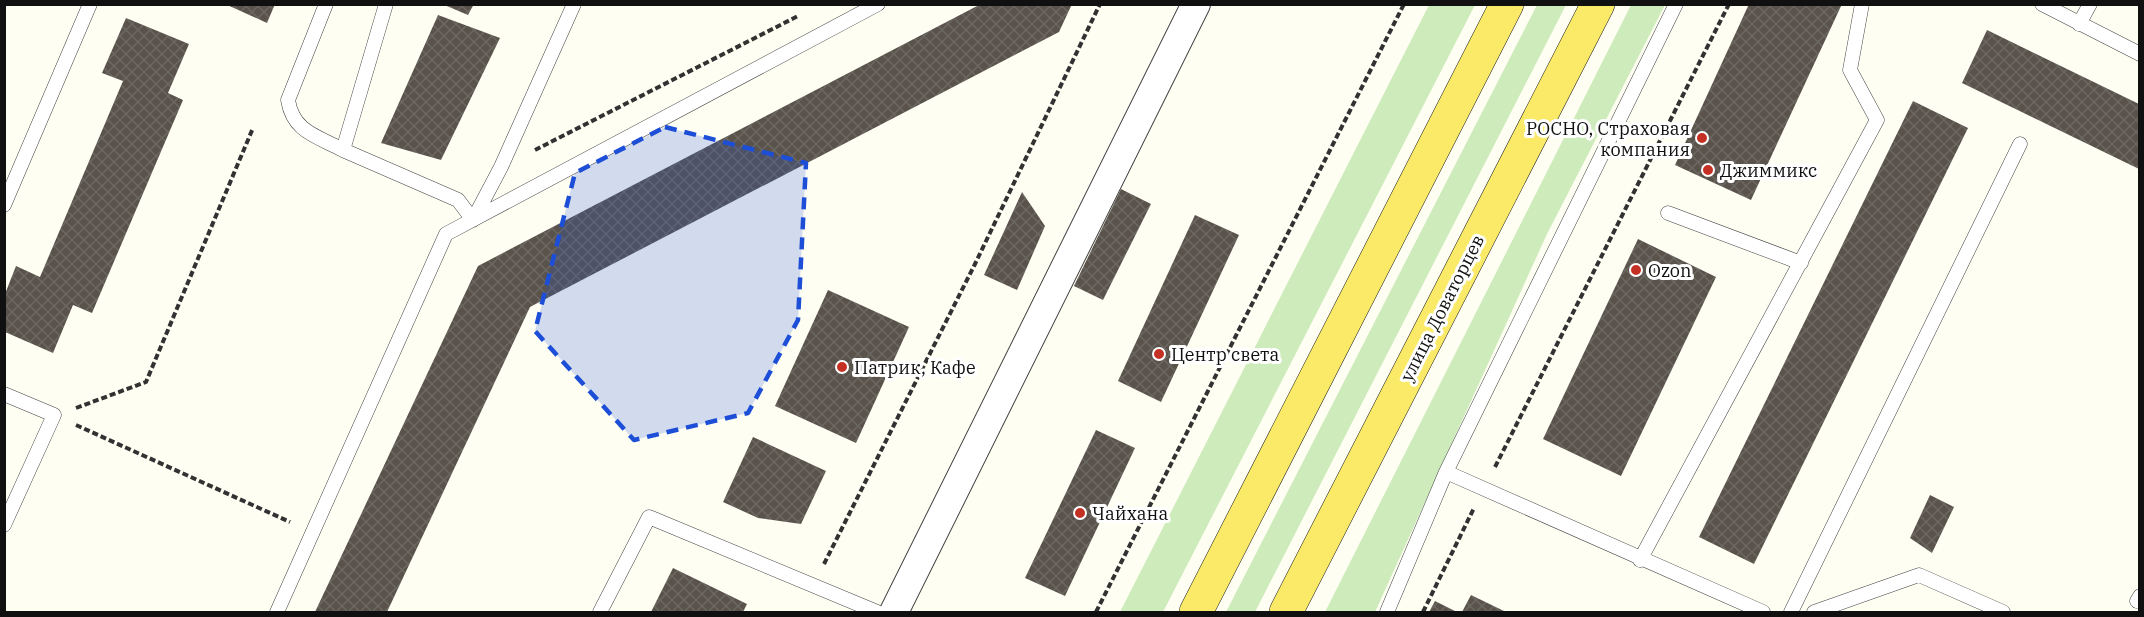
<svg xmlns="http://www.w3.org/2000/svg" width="2144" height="617" font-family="'IBM Plex Serif',serif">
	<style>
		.grass { fill: #ceebbb }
		.building { fill: url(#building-cross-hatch) }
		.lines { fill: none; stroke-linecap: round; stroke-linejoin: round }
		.service-casing { stroke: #434343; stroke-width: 15 }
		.minor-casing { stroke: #434343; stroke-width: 30 }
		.primary-casing { stroke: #212121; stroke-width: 34 }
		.path { stroke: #323232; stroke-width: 4; stroke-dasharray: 6 3; stroke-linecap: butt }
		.service { stroke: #fff; stroke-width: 14 }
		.minor { stroke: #fff; stroke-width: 28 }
		.primary { stroke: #faea68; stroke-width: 33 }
		.marked { fill: #1d4ed8; fill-opacity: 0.2; stroke: #1d4ed8; stroke-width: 4.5; stroke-dasharray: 12 8; stroke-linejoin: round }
		.poi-dot { fill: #c43124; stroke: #fff; stroke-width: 2 }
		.labels { text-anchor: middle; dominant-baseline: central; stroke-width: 6; stroke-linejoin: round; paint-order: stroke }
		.poi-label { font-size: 18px; fill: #101010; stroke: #fff; text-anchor: start }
		.street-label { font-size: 18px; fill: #101010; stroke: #fff }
	</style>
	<defs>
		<pattern id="building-cross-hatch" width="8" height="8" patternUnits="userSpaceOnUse" patternTransform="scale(1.5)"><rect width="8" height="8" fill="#59534c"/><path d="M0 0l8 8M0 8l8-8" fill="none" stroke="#6c6761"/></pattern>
	</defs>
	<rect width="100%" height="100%" fill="#fffef3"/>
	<!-- grass -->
	<path class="grass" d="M1429,5H1475L1163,612H1120Z
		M1537,5H1566L1255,612H1226Z
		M1631,5H1665L1547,234L1375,612H1325Z"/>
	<!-- building -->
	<path class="building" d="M225,4H275L267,23Z
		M442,4H474L468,15Z
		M981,4H1072L1059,32L530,307L387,612H315L478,266Z
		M1749,4H1842L1751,200L1675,165Z
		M438,15L500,38L441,160L381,143Z
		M126,18L189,44L168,93L183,100L92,313L73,305L53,353L5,332V294L16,266L40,277L123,81L102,73Z
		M1987,30L2139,104V169L1962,83Z
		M1913,101L1968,128L1754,564L1699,537Z
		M1121,189L1151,204L1103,300L1074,286Z
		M1022,192L1045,226L1017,290L984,275Z
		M1195,215L1239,235L1161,402L1118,381Z
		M1638,239L1716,277L1621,476L1543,439Z
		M828,290L909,327L856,443L775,406Z
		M1096,430L1135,448L1065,596L1025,578Z
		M753,437L826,471L801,524L758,518L723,502Z
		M1930,495L1954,507L1932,553L1910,538Z
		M673,568L747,604L743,612H651Z
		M1471,595L1506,612H1462Z
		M1435,601L1457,612H1429Z"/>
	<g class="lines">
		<defs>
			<path id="service" d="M326,4L288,100C293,132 317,136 343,150
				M386,4L343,150L458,200L473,220L501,167L574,4
				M2042,4L2140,54
				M2079,24L2090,4
				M4,205L90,4
				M1668,213L1801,263
				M4,394L54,415L4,525
				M1446,472L1763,612
				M1640,560L1877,120L1850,70L1862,4
				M2140,596L2137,601L2140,602
				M277,612L446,234L878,4
				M600,612L649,517L877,612
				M1387,612L1446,472L1676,4
				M1791,612L2020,144
				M1814,612L1919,575L2003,612"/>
			<path id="minor" d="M894,612L1196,4"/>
			<path id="primary" d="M1196,612L1507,4
				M1286,612L1598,4"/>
		</defs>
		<!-- service casing -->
		<use href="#service" class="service-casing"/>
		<!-- minor casing -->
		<use href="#minor" class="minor-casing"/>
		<!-- primary casing -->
		<use href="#primary" class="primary-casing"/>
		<!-- path -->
		<path class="path" d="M535,150L798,16
			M76,408L146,382L253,128
			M76,425L290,522
			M1495,467L1729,4
			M824,564L975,264L1100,4
			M1096,612L1404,4
			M1423,612L1474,508"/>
		<!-- service -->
		<use href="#service" class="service"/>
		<!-- minor -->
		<use href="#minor" class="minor"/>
		<!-- primary -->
		<use href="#primary" class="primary"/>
	</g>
	<!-- marked area -->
	<path class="marked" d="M665,127L806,163L798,320L748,413L634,440L535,331L575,173Z"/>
	<!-- markers -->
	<g class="poi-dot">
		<circle cx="1702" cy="138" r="6"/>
		<circle cx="1708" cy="170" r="6"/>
		<circle cx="1636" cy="270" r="6"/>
		<circle cx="1159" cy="354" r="6"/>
		<circle cx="842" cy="367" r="6"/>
		<circle cx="1080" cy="513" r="6"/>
	</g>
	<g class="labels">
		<!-- poi labels -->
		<g class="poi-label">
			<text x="1690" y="128" text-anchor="end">РОСНО, Страховая<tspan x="1690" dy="21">компания</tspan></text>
			<text x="1720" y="170">Джиммикс</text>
			<text x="1648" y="270">Ozon</text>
			<text x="1171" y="354">Центр света</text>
			<text x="854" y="367">Патрик, Кафе</text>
			<text x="1092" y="513">Чайхана</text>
		</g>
		<!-- street labels -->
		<g class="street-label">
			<text transform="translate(1442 308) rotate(-63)">улица Доваторцев</text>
		</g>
	</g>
	<!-- border -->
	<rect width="2144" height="617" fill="none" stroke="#101010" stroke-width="12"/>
</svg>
